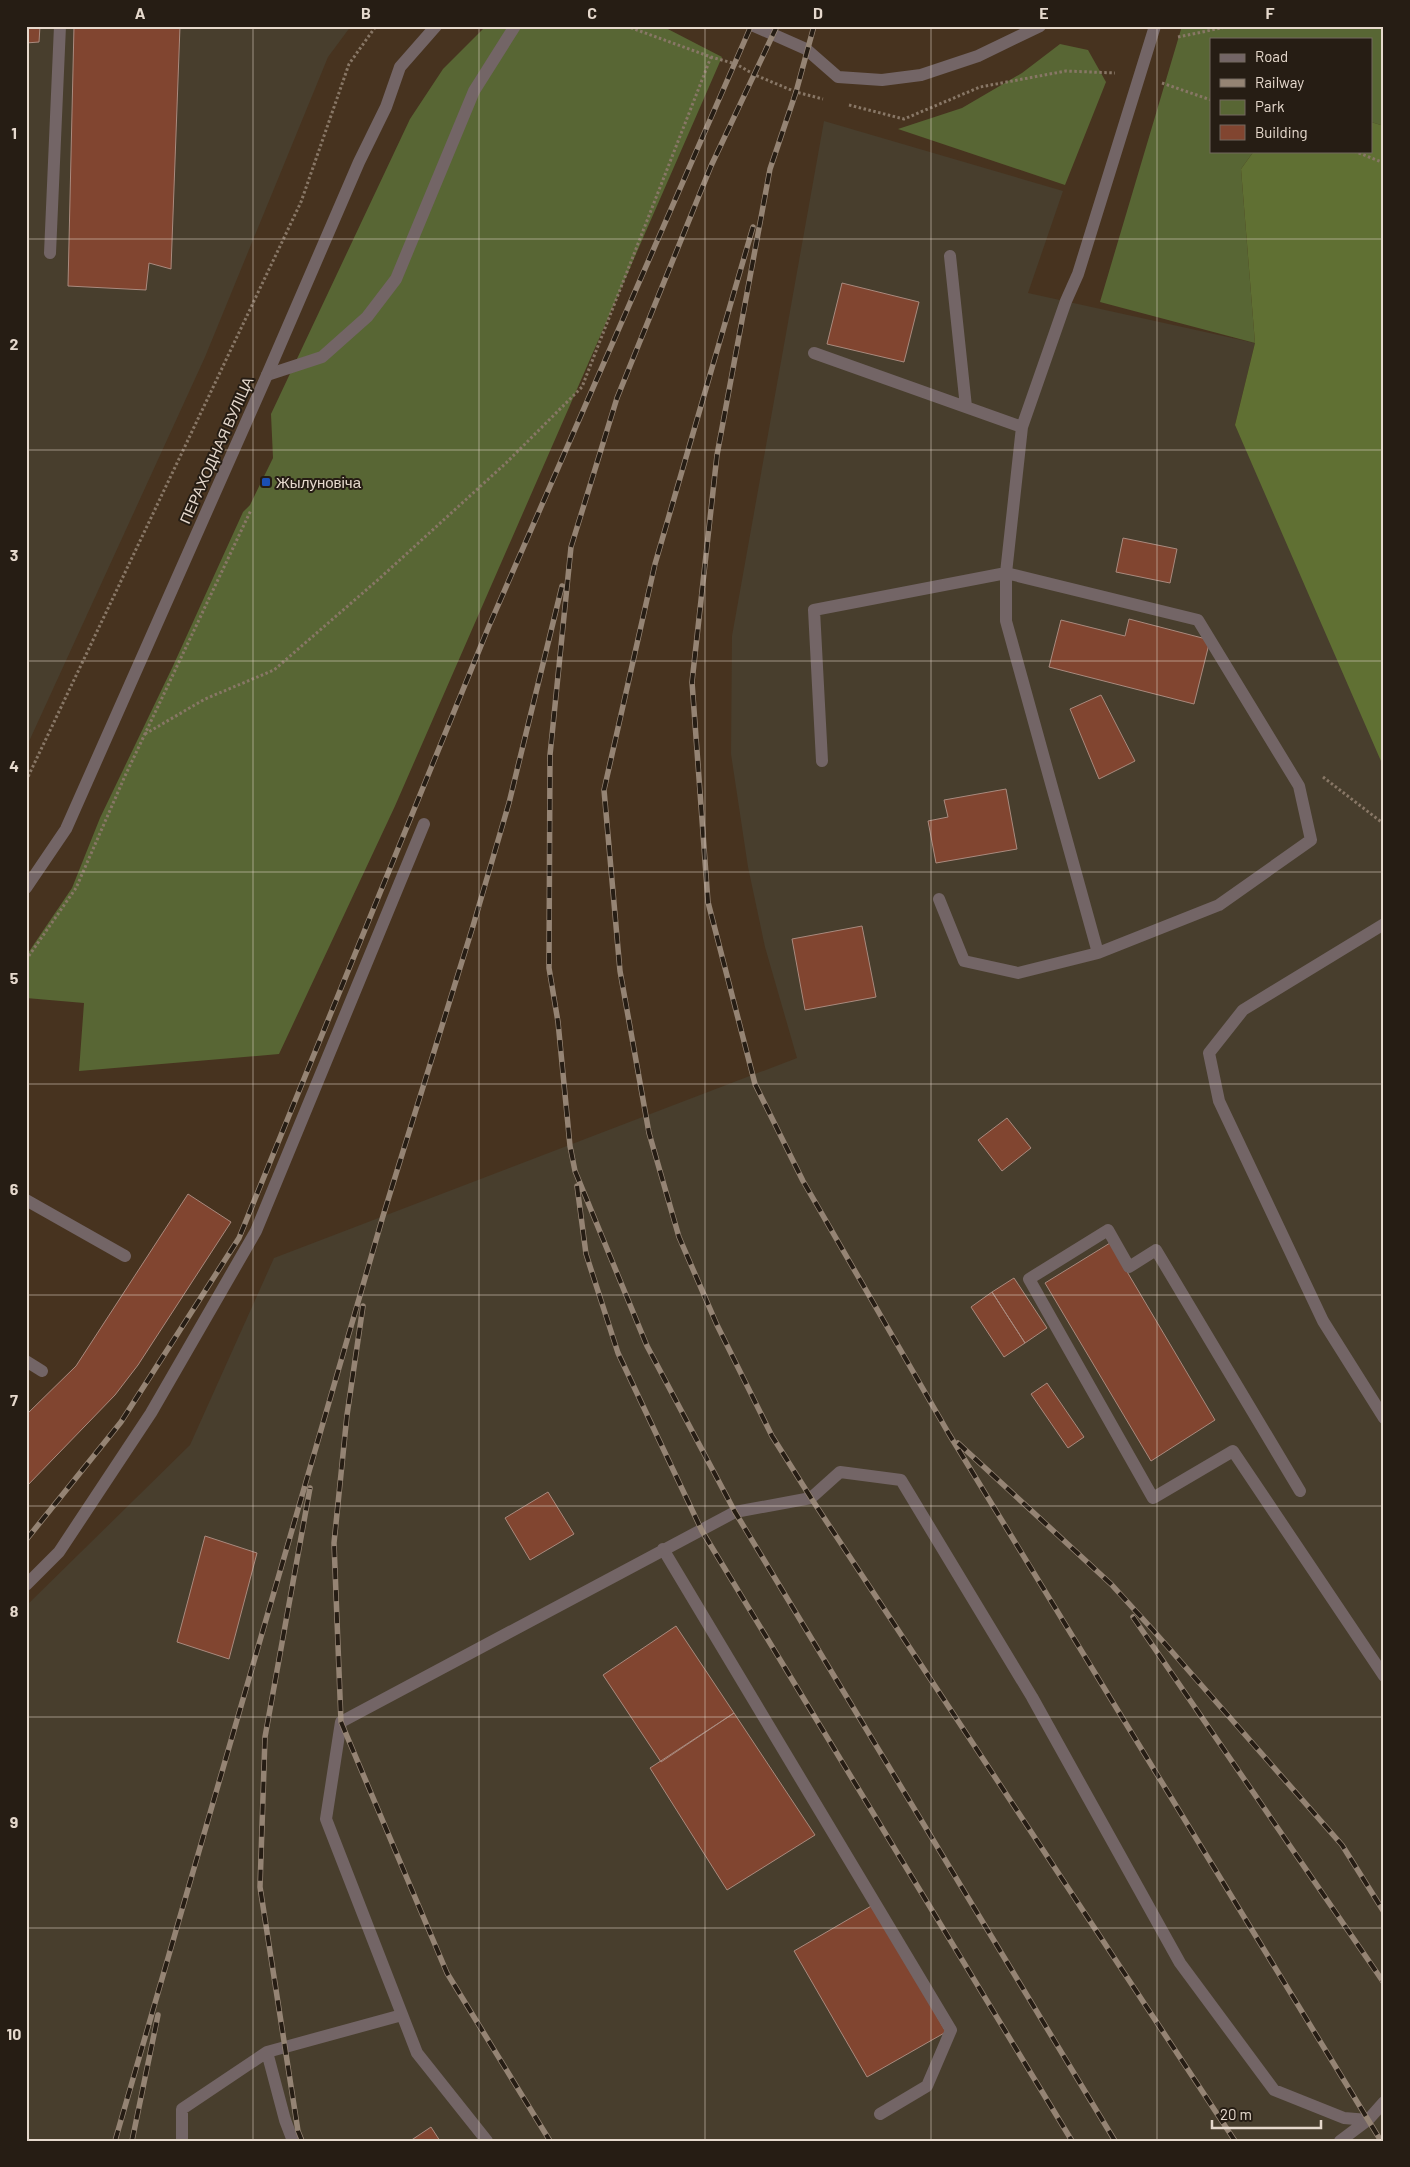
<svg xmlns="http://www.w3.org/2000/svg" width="1410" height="2167" font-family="Barlow,sans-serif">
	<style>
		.industrial { fill: #483e2d }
		.green { fill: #586634 }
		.forest { fill: #607033 }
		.building { fill: #814530; stroke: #a98a7e }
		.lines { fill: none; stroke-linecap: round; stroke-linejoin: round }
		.path { stroke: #876; stroke-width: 3; stroke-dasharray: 2.5 2.5; stroke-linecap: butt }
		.service { stroke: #736566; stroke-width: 12 }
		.tertiary { stroke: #736566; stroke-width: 12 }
		.rail-casing { stroke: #958474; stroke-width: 5.5 }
		.rail { stroke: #261d14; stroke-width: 4; stroke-dasharray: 11; stroke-linecap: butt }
		.grid { fill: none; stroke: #e6d9cd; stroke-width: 1; stroke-opacity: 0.55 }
		.transit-dot { fill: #1a4fb4; stroke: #261d14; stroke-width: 2 }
		.labels { text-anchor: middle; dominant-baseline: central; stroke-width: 4; stroke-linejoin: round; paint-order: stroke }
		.street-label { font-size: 15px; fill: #e6d9cd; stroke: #261d14 }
		.poi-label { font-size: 15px; fill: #e6d9cd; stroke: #261d14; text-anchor: start }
		.neatline { fill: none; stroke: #e6d9cd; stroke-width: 2 }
		.grid-label { font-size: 16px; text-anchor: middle; font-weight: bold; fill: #e6d9cd }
	</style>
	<rect width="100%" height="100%" fill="#47331f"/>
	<!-- industrial -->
	<path class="industrial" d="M26,26H351L328,57L205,357L26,748Z
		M824,121L1063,191L1028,293L1255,343L1235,425L1384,753V2141H26V1606L190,1445L274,1258L797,1058L765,947L748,867L731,754L732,636Z"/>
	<!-- green -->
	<path class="green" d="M486,26H662L722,57L395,806L279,1054L79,1071L84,1003L26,998V956L72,888L100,818L173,666L243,512L250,505L273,458L271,414L410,119L443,69Z
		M1182,26H1384V126L1371,122V39H1211V151H1254L1241,169L1255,343L1100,302Z
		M1060,44L1088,50L1106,82L1065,185L898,129L962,108L1022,73Z"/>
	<!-- forest -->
	<path class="forest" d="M1371,122L1384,126V768L1235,425L1255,343L1241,169L1254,151H1371Z"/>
	<!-- building -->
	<path class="building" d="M26,26H40L39,42L26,43Z
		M74,26H180L171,269L149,263L146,290L68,286Z
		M842,283L919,302L904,362L827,344Z
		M1123,538L1177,549L1170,583L1116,572Z
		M1129,619L1210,640L1194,704L1049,667L1061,620L1125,636Z
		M1101,695L1135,761L1099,779L1070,709Z
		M1006,789L1017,849L936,863L928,821L948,817L944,800Z
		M862,926L876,997L805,1010L792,939Z
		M1007,1118L1031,1148L1002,1171L978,1140Z
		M188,1194L231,1222L138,1365L115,1395L26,1487V1415L76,1366Z
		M1110,1243L1215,1420L1151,1461L1045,1283Z
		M1014,1278L1047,1328L1025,1343L992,1292Z
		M992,1292L1025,1343L1004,1357L971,1307Z
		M1047,1383L1084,1437L1068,1448L1031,1394Z
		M548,1492L574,1534L530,1560L505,1518Z
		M205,1536L257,1553L229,1659L177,1642Z
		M676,1626L734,1713L661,1762L603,1675Z
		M734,1713L815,1835L727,1890L650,1768Z
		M873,1905L946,2032L867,2077L794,1951Z
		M431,2127L440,2141H410Z"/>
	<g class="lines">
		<!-- path -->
		<path class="path" d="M626,26L711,57L736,64L755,75L796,92L823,99
			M1178,37L1231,26
			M1162,83L1211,100
			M849,105L904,119L980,87L1066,71L1115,73
			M1354,151L1384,163
			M145,734L205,699L274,670L380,578L506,463L582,387L711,57
			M1323,777L1384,824
			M26,781L301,202L349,64L376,26
			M26,960L76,888L125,776L251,510"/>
		<!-- service -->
		<path class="service" d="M50,253L60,26
			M950,256L966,407
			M814,353L1022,427
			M267,375L322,357L367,317L396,279L474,91L515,26
			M822,761L814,610L1006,573L1198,620L1299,786L1311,840L1219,905L1098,953
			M939,899L964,961L1018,973L1098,953L1006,621V573L1022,427L1066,301L1078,274L1155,26
			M1384,924L1243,1010L1209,1053L1219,1101L1323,1321L1384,1418
			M26,1200L125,1256
			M26,1361L42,1371
			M1300,1491L1156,1250L1129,1267L1108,1230L1029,1279L1153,1498L1233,1451L1384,1676
			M663,1549L951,2030L927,2086L880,2114
			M26,1585L59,1552L151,1413L256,1231L424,824
			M182,2141V2109L267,2052
			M293,2141L285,2120L267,2052L402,2015
			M487,2141L417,2053L326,1819L341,1722L735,1512L811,1498L840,1472L901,1480L1032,1697L1180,1963L1274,2090L1344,2118L1368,2120L1384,2102
			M1340,2141L1368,2120"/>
		<!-- tertiary -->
		<path class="tertiary" d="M754,26L806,49L838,77L882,80L921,75L978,56L1040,26
			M26,888L66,829L267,375L359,162L386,107L400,67L436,26"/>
		<defs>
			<path id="rail" d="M777,26L711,166L617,398L571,547L550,755L549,968L558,1022L570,1146L575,1171L647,1346L735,1512L1115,2141
				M814,26L796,92L770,169L717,455L692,682L708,902L755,1084L803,1181L949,1434L1381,2141
				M753,227L655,564L604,790L620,971L649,1133L679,1237L717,1325L772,1436L811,1498L1235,2141
				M577,1186L586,1254L618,1353L702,1531L1072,2141
				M363,1306L347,1415L334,1543L341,1722L447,1973L550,2141
				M958,1443L1111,1584L1152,1629L1342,1845L1384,1912
				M26,1540L121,1422L239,1238L489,626L751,26
				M1133,1617L1384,1983
				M115,2141L383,1216L473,926L509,803L562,586
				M132,2141L158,2015
				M302,2141L298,2131L260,1887L265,1737L310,1488"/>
		</defs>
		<!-- rail casing -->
		<use href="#rail" class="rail-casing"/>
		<!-- rail -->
		<use href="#rail" class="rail"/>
	</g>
	<!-- grid -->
	<path class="grid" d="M253,26V2141M479,26V2141M705,26V2141M931,26V2141M1157,26V2141M26,239H1384M26,450H1384M26,661H1384M26,872H1384M26,1084H1384M26,1295H1384M26,1506H1384M26,1717H1384M26,1928H1384"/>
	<!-- markers -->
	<rect class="transit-dot" x="261" y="477" width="10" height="10" rx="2.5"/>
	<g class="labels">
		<!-- street labels -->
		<g class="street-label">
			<text transform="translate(216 450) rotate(-66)">ПЕРАХОДНАЯ ВУЛІЦА</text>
		</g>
		<!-- poi labels -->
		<g class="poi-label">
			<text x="276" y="482">Жылуновіча</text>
		</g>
	</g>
	<!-- border -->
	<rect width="1410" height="2167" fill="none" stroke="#261d14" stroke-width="55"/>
	<!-- legend -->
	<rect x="1210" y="38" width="162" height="115" fill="#261d14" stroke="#73685e"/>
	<rect x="1220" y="54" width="25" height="8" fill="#736566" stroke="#73685e"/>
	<text x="1255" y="62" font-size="15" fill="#e6d9cd">Road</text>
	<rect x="1220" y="79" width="25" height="8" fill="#958474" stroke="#73685e"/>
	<text x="1255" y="88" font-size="15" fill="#e6d9cd">Railway</text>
	<rect x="1220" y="100" width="25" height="15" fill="#586634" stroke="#73685e"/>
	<text x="1255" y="112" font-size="15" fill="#e6d9cd">Park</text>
	<rect x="1220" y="125" width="25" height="15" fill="#814530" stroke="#73685e"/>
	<text x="1255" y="138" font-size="15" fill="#e6d9cd">Building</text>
	<!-- scale -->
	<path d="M1212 2120v8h109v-8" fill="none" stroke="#e6d9cd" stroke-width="2.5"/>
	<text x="1220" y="2120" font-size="15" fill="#e6d9cd" stroke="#261d14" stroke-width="4" paint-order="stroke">20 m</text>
	<rect x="28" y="28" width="1354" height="2112" class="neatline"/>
	<g class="grid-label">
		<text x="140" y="19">A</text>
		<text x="366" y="19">B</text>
		<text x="592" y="19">C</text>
		<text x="818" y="19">D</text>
		<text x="1044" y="19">E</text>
		<text x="1270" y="19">F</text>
		<text x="14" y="139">1</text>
		<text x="14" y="350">2</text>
		<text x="14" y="561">3</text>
		<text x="14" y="772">4</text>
		<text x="14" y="984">5</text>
		<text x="14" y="1195">6</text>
		<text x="14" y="1406">7</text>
		<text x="14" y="1617">8</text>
		<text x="14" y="1828">9</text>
		<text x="14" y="2040">10</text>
	</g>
</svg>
